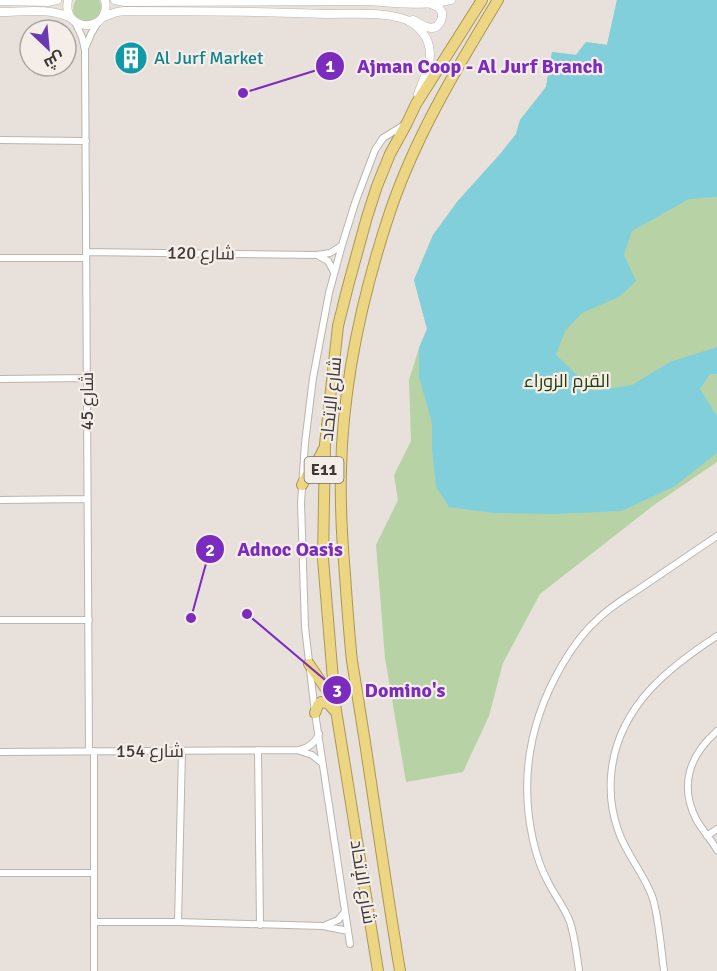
<svg xmlns="http://www.w3.org/2000/svg" width="717" height="971" font-family="Signika,Cairo,sans-serif">
	<style>
		.green { fill: #b7d3a5 }
		.water { fill: #81cfda }
		.lines { fill: none; stroke-linecap: round; stroke-linejoin: round }
		.minor-casing { stroke: #bbb4af; stroke-width: 8 }
		.tertiary-casing { stroke: #bbb4af; stroke-width: 9 }
		.trunk-casing { stroke: #ac9855; stroke-width: 12 }
		.minor { stroke: #fff; stroke-width: 6 }
		.tertiary { stroke: #fff; stroke-width: 8 }
		.trunk { stroke: #ecd684; stroke-width: 10 }
		.labels { text-anchor: middle; dominant-baseline: central; stroke-width: 4.5; stroke-linejoin: round; paint-order: stroke }
		.shield { fill: #f5ede8; stroke: #746f6d; stroke-width: 1.5 }
		.shield-label { font-size: 16px; font-weight: bold; fill: #3c3938 }
		.culture-label { font-size: 18px; fill: #0d838f; stroke: #f5ede8; text-anchor: start }
		.street-label { font-size: 18px; fill: #3c3938; stroke: #f5ede8 }
		.park-label { font-size: 18px; fill: #244008; stroke: #f5ede8 }
		.leader { fill: none; stroke: #7b2cbf; stroke-width: 2 }
		.callout-dot { fill: #7b2cbf; stroke: #f5ede8; stroke-width: 2 }
		.mark-label { font-size: 18px; text-anchor: middle; font-weight: bold; fill: #fff }
		.callout-label { font-size: 20px; text-anchor: middle; font-weight: bold; fill: #7b2cbf; stroke: #f5ede8; stroke-width: 4.5; stroke-linejoin: round; paint-order: stroke }
	</style>
	<rect width="100%" height="100%" fill="#e8e0db"/>
	<!-- green -->
	<path class="green" d="M76,0H99L102,6L101,15L90,24L76,19C72,13 72,7 76,0Z
		M617,0H717V462L654,505L540,594L503,663L489,716L463,772L406,782L385,658L376,545L398,500L394,475L411,441L409,380L419,348L427,329L414,280L433,235L457,202L501,153L516,134L520,120L546,87L552,52L576,55L586,42L607,45Z"/>
	<!-- water -->
	<path class="water" d="M617,0H717V197L689,199L632,231L624,255L636,281L619,297L582,313L565,331L556,355L594,391L632,385L670,362L717,347V374H710L700,389L717,416V453L675,486L622,511L554,514L493,513L449,507L436,487L432,449V423L419,377V348L427,329L414,280L433,235L457,202L501,153L516,134L520,120L546,87L552,52L576,55L586,42L607,45Z"/>
	<g class="lines">
		<defs>
			<path id="minor" d="M75,22L82,37L85,50L89,751
				M86,46L91,34L98,22
				M0,140L86,141
				M86,252L317,255L330,253L341,246
				M317,255L328,261L334,272
				M0,258H86
				M0,379L87,378
				M0,500L87,499
				M0,620H89
				M717,731C690,755 679,785 696,819C702,830 711,839 717,850
				M258,750L260,925
				M94,751V971
				M300,751L312,755L322,763
				M0,752L299,750C309,748 315,743 319,734
				M707,836L717,829
				M0,873H94
				M94,922H178L323,926L348,931
				M178,922L182,751
				M326,925L338,920L345,912
				M350,944L315,713L305,627L301,503L305,443L313,378L329,293L342,245L355,203L375,150L383,138L404,125
				M579,971C577,955 575,938 570,922C565,908 555,896 548,882C541,869 536,854 533,840C519,777 530,720 562,665C572,648 583,632 598,619C611,606 627,597 642,587C667,570 692,553 717,536
				M664,971C661,948 659,920 653,899C645,874 626,855 618,830C611,810 609,788 612,767C621,705 668,668 717,636"/>
			<path id="tertiary" d="M68,0C61,33 112,34 105,0
				M115,0L125,2C203,1 281,1 359,1C389,1 421,8 451,0
				M0,1L48,2L57,0
				M0,12C23,12 50,7 71,18
				M103,17L117,12L124,11C192,11 260,11 327,14C350,14 379,12 401,18C409,20 418,26 423,33C438,54 425,74 418,94
				M413,20C418,22 422,26 427,27C438,31 443,20 442,12L438,7L431,4"/>
			<path id="trunk" d="M302,485C308,472 318,463 323,450
				M309,664L334,701
				M315,713L318,705L321,702L328,703L334,710
				M378,971L335,704L323,559L325,444L338,326L348,286L367,217L377,186L390,154L407,123L416,104L482,0
				M400,971C387,893 376,814 364,736C360,711 356,686 352,661C349,633 347,604 345,575C342,540 340,505 341,469C343,385 361,301 387,221C412,142 455,71 498,0"/>
		</defs>
		<!-- minor casing -->
		<use href="#minor" class="minor-casing"/>
		<!-- tertiary casing -->
		<use href="#tertiary" class="tertiary-casing"/>
		<!-- trunk casing -->
		<use href="#trunk" class="trunk-casing"/>
		<!-- minor -->
		<use href="#minor" class="minor"/>
		<!-- tertiary -->
		<use href="#tertiary" class="tertiary"/>
		<!-- trunk -->
		<use href="#trunk" class="trunk"/>
	</g>
	<!-- icons -->
	<defs>
		<symbol id="building-disc" viewBox="-11 -11 22 22"><circle r="9.5" fill="#0f9aa8" stroke="#f5ede8"/><path d="M-4-6H4V6H1V3H-1V6H-4ZM-2.5-4.3h1.7v1.8h-1.7ZM.8-4.3h1.7v1.8H.8ZM-2.5-1h1.7V.8h-1.7ZM.8-1h1.7V.8H.8Z" fill="#fff"/></symbol>
	</defs>
	<g fill-rule="evenodd">
		<use href="#building-disc" x="112" y="39" width="38" height="38"/>
	</g>
	<g class="labels">
		<!-- shield labels -->
		<rect class="shield" x="304.5" y="457" width="39" height="26" rx="4.5"/>
		<g class="shield-label">
			<text x="324" y="470">E11</text>
		</g>
		<!-- culture labels -->
		<g class="culture-label">
			<text x="154" y="58">Al Jurf Market</text>
		</g>
		<!-- street labels -->
		<g class="street-label">
			<text transform="translate(201 253) rotate(1)">شارع 120</text>
			<text transform="translate(331 399) rotate(-84)">شارع الإتحاد</text>
			<text transform="translate(87 401) rotate(-90)">شارع 45</text>
			<text x="150" y="751">شارع 154</text>
			<text transform="translate(363 882) rotate(81)">شارع الإتحاد</text>
		</g>
		<!-- park labels -->
		<g class="park-label">
			<text x="567" y="381">القرم الزوراء</text>
		</g>
	</g>
	<!-- callouts -->
	<path class="leader" d="M243 93L330 66M191 618L210 549M247 614L337 690"/>
	<g class="callout-dot">
		<circle cx="243" cy="93" r="6"/>
		<circle cx="191" cy="618" r="6"/>
		<circle cx="247" cy="614" r="6"/>
		<circle cx="330" cy="66" r="15"/>
		<circle cx="210" cy="549" r="15"/>
		<circle cx="337" cy="690" r="15"/>
	</g>
	<g class="mark-label">
		<text x="330" y="72">1</text>
		<text x="210" y="556">2</text>
		<text x="337" y="697">3</text>
	</g>
	<g class="callout-label">
		<text x="480" y="73">Ajman Coop - Al Jurf Branch</text>
		<text x="290" y="556">Adnoc Oasis</text>
		<text x="405" y="697">Domino's</text>
	</g>
	<!-- north arrow -->
	<g transform="translate(48 48) rotate(154)"><circle r="28" fill="#f5ede8" stroke="#aba5a2" stroke-width="1.5"/>
	<path d="M0-4.5L10 22L0 15L-10 22Z" fill="#6839b1"/>
	<text y="-9" font-size="16" font-weight="bold" text-anchor="middle" fill="#3c3938">ش</text>
	</g>
</svg>
